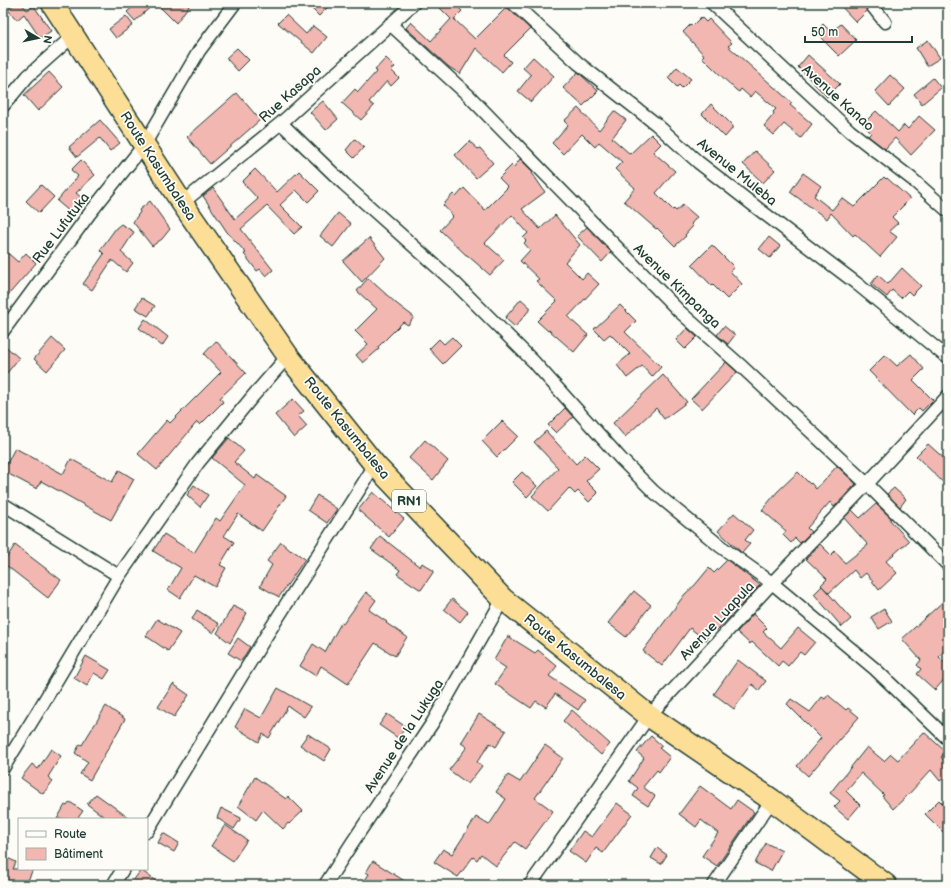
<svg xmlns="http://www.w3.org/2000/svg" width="951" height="888" font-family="'Balsamiq Sans',sans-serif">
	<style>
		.building { fill: #f2b7b1; stroke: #1f3d34 }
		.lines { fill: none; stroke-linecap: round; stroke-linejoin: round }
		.street-casing { stroke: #1f3d34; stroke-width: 15 }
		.highway-casing { stroke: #1f3d34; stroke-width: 24 }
		.street { stroke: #fdfcf7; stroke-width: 12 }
		.highway { stroke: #fdde96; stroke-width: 21 }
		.labels { text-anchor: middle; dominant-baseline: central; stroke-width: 3.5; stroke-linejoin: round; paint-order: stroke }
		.shield { fill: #fdfcf7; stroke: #62766e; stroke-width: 1 }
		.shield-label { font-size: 13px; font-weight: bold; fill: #1f3d34 }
		.street-label { font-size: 14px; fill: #1f3d34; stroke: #fdfcf7 }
	</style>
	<rect width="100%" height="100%" fill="#fdfcf7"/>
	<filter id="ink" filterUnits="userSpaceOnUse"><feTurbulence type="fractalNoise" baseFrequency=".025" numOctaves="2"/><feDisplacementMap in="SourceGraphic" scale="8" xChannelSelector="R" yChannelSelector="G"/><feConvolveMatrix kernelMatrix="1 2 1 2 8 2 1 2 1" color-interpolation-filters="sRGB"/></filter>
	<g filter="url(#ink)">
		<!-- building -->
		<path class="building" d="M16,3H21L27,10L34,6L51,31L40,38L24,14L17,20L8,10Z
			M137,3H155L135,21L127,12Z
			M156,3H191L176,23Z
			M306,3H332L319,16Z
			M435,3H454L462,11L454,19L475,39L507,7L530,29L504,55L511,62L502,72L476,48L460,74L449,67L406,28L411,22L431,41L451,19Z
			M838,3H863L867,11L856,22Z
			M286,15L306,34L313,26L327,37L314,53L278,23Z
			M126,16L133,25L116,38L109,29Z
			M701,17L706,22L709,19L732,43L728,46L792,103L790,105L812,124L801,138L784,124L774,135L764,126L774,114L773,112L776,109L755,91L750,97L741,89L739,92L736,90L714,69L702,57L704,55L683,32L691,24L692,26Z
			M823,24L831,32L841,24L856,40L839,56L815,32Z
			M928,40L940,58L927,66L916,48Z
			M237,48L249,60L238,71L226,58Z
			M808,55L840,84L827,97L798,67Z
			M533,57L554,76L531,102L518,91L531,75L523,68Z
			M386,58L395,67L391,70L399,78L391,86L387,81L369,102L374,106L361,120L342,103L355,89L358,92L377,71L375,70Z
			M677,67L691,79L682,88L679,85L677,87L668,78Z
			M49,72L63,87L38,111L24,95Z
			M578,72L598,91L583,106L563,88Z
			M890,75L905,89L889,106L875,91Z
			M933,78L941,88L922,104L914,94Z
			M237,93L260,120L210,164L187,137Z
			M323,101L338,119L326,130L310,112Z
			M711,104L732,125V129L725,137L702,114Z
			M578,108L599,130L614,111L626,120L612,138L630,154L651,134L661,144L653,152L675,171L656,193L673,210L674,209L676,211L683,205L697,217L691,224L693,226L685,235L686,236L675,246L657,228L656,229L624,201L635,188L615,169L622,162L599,142L595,147L582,134L563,154L552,143L568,125L564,121Z
			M876,111L898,132L904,125L908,129L919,116L935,130L911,155L895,138L885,149L868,136L871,133L863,124Z
			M100,120L120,143L110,151L100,138L77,157L69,147Z
			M355,139L364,147L354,158L346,150Z
			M469,141L478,149L480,148L493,163L476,178L455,155Z
			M755,151L775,170L763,183L743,164Z
			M520,159L533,172L532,173L545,192L522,209L540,229L555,215L580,245L565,262L582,279L587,273L599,284L568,317L588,335L574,352L549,330L548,331L537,321L557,301L536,281L539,279L520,261L530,250L524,243L526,241L523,238L528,233L512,215L485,243L504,260L490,275L467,255H466L440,230L453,216L443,205L453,194L456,197L464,188L485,210L508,187L499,178L512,165L514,167Z
			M81,160L95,175L76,193L82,198L70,212L57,201L78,176L71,170Z
			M255,169L277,192L299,171L319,191L308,202L296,190L280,205L302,227L294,234L267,206L241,229L273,270L266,276L260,269L257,271L244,254L246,253L227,232L203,196L213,188L235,219L258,199L242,182Z
			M803,173L821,186L814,196L832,210L842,198L854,207L884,177L886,179L887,178L910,199L892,217L898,223L889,231L897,237L880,257L855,234L853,236L831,213L827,219L790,192Z
			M41,185L54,197L39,213L26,201Z
			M150,201L170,229L162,239L152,246L133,222L140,212L139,210Z
			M338,213L351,224L333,247L320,236Z
			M121,224L134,232L121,252L133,263L126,272L112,260L92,290L83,284L104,254L100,250L116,228Z
			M587,227L611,252L602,262L577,236Z
			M769,237L780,246L770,258L759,249Z
			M369,238L385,258L362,282L343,261Z
			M712,245L734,267L730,271L742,284L727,299L713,285L712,286L692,265Z
			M3,249L18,262L26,253L36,263L3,301Z
			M902,268L921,286L912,295L908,291L901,298L892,290L887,297L871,284L878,275L888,284Z
			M368,278L397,304L414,317L408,325L403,322L378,347L379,349L363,363L356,355L368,344L355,331L377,309L357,291Z
			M142,298L155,306L148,316L135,308Z
			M521,299L531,308L515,327L505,318Z
			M620,305L636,321L625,332L661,367L652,377L642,366L627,378L617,365L630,354L610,334L604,339L594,329Z
			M145,319L168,337L162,346L139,328Z
			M724,326L735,335L728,344L717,335Z
			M687,328L697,337L685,349L676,340Z
			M452,337L461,346L443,364L429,349L439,339L444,344Z
			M52,338L65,350L47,371L34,359Z
			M216,341L246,373L220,398L223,402L200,425L197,422L157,470L138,454L167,420L170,423L221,372L204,354Z
			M3,344L19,358L3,378Z
			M911,354L924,369L913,380L933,400L922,411L919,408L912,415L869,371L885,355L897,366Z
			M726,362L737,372L702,409L691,399Z
			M663,375L687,402L664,419L656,408L625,437L613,423Z
			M293,399L304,411L298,416L307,426L294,438L275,415Z
			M565,408L573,417L556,433L548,425Z
			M502,421L518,436L497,457L482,441Z
			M546,431L576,464L585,455L599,469L586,481L598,493L589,502L578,491L575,494L569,488L548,511L532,496L558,468L534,442Z
			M229,438L244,451L234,462L255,479L257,475L286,496L262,531L238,514L224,536L234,542L220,565L226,568L215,587L194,575L180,598L168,590L181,568L153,551L164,534L194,553L216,518L220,521L245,485L212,458Z
			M425,440L448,461L433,480L409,458Z
			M928,444L948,462V487L916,456Z
			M15,448L63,474L71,459L112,482L119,470L134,479L111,520L41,481L37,489L3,471Z
			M837,466L856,484L834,507L830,502L807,528L811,532L800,543L795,538L791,543L783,535L786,531L762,510L777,492L798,472L810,484L811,483L816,489Z
			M522,472L537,486L527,497L512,482Z
			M194,485L208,495L200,507L187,495Z
			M894,488L906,499L900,507L887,494Z
			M373,492L404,519L389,537L358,510Z
			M317,495L337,509L327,523L308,510Z
			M876,504L891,518L890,520L909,541L886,561L897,573L879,590L866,573L860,578L854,570L829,593L821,585L827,579L806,559L820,544L831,555L835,551L845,563L868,545L844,518L852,510L860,518Z
			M734,513L753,530L745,540L750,544L742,553L718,531Z
			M380,536L420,567L422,563L434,571L421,590L397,574L400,570L371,549Z
			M281,542L291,551L292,550L305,559L279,597L260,586L272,565L267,561Z
			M15,545L61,580L48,598L3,563Z
			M727,560L760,585L726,621L716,631L714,628L705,640L690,628L662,666L643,651L685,594L695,585L709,568L714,573Z
			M822,586L851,619L842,627L814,594Z
			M634,591L651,605L626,637L608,623Z
			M366,592L376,600L369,610L387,622L386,623L407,637L395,656L375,643L348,684L321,666L316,676L300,666L313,644L325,652L341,623L343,624Z
			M948,597V645L939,657L948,666V675L935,690L917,674L921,669L917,665L921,660L902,639Z
			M452,599L468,612L460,622L444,609Z
			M233,606L247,613L230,643L217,633Z
			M884,609L892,621L879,629L871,617Z
			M197,610L219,624L213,633L192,619Z
			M753,614L767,628L763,632L781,648L798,628L815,642L804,655L800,652L788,666L782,661L778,666L752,642L750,644L737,632Z
			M157,619L180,633L168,651L146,636Z
			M508,636L535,653L538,650L557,666L549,676L585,700L578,710L555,694L546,707L536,701L531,708L495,684L506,668L494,660Z
			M238,638L250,647L241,661L228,653Z
			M86,656L110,670L104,679L94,673L87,686L74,678Z
			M738,660L766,681L759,690L752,684L734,709L714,694Z
			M173,684L189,695L174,717L158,707Z
			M278,688L311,707L304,717L288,706L269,738L263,734L259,742L235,727L245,709L261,718Z
			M828,695L846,710L848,708L859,717L808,776L797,766L821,738L787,704L791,699L810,712L822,697L825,699Z
			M106,706L125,719L90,780L80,774L88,762L75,753L80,744L82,745Z
			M572,710L610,744L601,755L563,721Z
			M387,714L406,727L398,738L379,725Z
			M479,714L506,731L496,747L490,743L477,762L482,766L468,784L449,770L467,747L461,743Z
			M924,732L946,752L941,757L948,766V775L940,781L931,770L908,795L893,809L882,796L884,795L861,773L846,791L860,805L848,819L834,807L840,801L830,793L867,747L884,761L891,754L898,760Z
			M308,734L331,749L324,761L300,745Z
			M651,736L662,746L659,748L670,757L659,772L657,770L643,787L655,796L648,806L633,796L638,788L629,781L644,758L637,752Z
			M545,745L563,758L535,798L553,811L525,849L515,842L496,866L481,854L477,860L473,857L458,877L434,862L443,849L452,854L476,817L489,825L506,799L496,792L508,775L520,782Z
			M51,749L61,756L48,777L53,781L43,794L21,778L32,764L38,769Z
			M255,777L286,799L288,796L303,811L289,824L288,823L283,829L263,810L256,820L238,806Z
			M700,786L731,809L737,800L754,812L717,866L702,856L718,833L701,820L696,827L679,814Z
			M96,794L110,804L130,819H107L87,804Z
			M939,800L948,809V837L925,814Z
			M70,802L83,811L77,819H57L65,805L67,806Z
			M617,803L632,814L603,853L596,848L586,863L569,851L583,831L592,837Z
			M221,808L241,818L234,829L217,818Z
			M225,825L247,840L233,861L211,846Z
			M163,833L179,843L174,852L158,843Z
			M766,843L782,851L771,871L755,863Z
			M657,848L667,855L661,864L651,858Z
			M3,856L16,862L13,869H33L26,885H3Z
			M373,861L411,885H362L369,874L366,872Z
			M141,870L161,885H130Z"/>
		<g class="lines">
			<defs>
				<path id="street" d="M513,3L578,63L656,124L698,162L765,214L856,283L948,358
					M712,3L850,131L912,179L948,211
					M870,3L885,22
					M390,24L468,95L679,311L740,365L867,484L948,565
					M3,106L28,76L74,35
					M281,123L344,184L455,283L533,361L621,459L654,492L720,546L772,583L875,669L948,739
					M182,203L281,123L414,3
					M3,331L90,213L144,145L199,51L235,3
					M3,504L119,576
					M3,768L40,708L119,576L198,463L253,396L288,356
					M147,831L266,636L375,465
					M113,885L123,869
					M325,885L352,843L433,722L503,599
					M530,885L649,716L772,583L867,484L948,396
					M714,885L772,800"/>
				<path id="highway" d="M52,3L182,203L236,281L288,356L375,465L503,599L649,716L772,800L886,885"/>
			</defs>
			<!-- street casing -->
			<use href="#street" class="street-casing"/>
			<!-- highway casing -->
			<use href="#highway" class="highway-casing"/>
			<!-- street -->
			<use href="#street" class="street"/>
			<!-- highway -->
			<use href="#highway" class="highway"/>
		</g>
	</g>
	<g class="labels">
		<!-- shield labels -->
		<rect class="shield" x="392" y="490" width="34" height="22" rx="3"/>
		<g class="shield-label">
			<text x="409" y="501">RN1</text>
		</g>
		<!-- street labels -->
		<g class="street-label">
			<text transform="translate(290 94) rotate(-42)">Rue Kasapa</text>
			<text transform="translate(838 98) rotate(42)">Avenue Kanao</text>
			<text transform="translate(158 166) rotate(57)">Route Kasumbalesa</text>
			<text transform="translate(737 172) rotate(39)">Avenue Muleba</text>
			<text transform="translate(61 228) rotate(-53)">Rue Lufutuka</text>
			<text transform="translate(677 286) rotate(44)">Avenue Kimpanga</text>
			<text transform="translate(347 428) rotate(51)">Route Kasumbalesa</text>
			<text transform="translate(717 621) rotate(-47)">Avenue Luapula</text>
			<text transform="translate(575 657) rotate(39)">Route Kasumbalesa</text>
			<text transform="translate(404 736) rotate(-57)">Avenue de la Lukuga</text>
		</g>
	</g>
	<!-- margin -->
	<rect width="951" height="888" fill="none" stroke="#fdfcf7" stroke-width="16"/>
	<rect x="8" y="8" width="935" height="872" fill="none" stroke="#1f3d34" stroke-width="1.5" filter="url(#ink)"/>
	<!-- legend -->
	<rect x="18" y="818" width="130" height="52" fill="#fdfcf7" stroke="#a4b0a9"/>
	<rect x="26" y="831" width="20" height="6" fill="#fdfcf7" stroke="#a4b0a9"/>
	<text x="54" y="838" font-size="12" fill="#1f3d34">Route</text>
	<rect x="26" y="848" width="20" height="12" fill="#f2b7b1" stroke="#a4b0a9"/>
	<text x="54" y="858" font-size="12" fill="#1f3d34">Bâtiment</text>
	<!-- north arrow -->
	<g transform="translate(38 38) rotate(99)" stroke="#fdfcf7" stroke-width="3" paint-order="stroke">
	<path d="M0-3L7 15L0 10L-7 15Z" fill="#1f3d34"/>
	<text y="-6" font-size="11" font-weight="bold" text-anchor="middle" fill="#1f3d34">N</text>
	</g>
	<!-- scale -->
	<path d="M805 36v6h107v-6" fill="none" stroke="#1f3d34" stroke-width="2"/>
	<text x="811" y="36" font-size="12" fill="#1f3d34" stroke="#fdfcf7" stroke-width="3" paint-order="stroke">50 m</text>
</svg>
